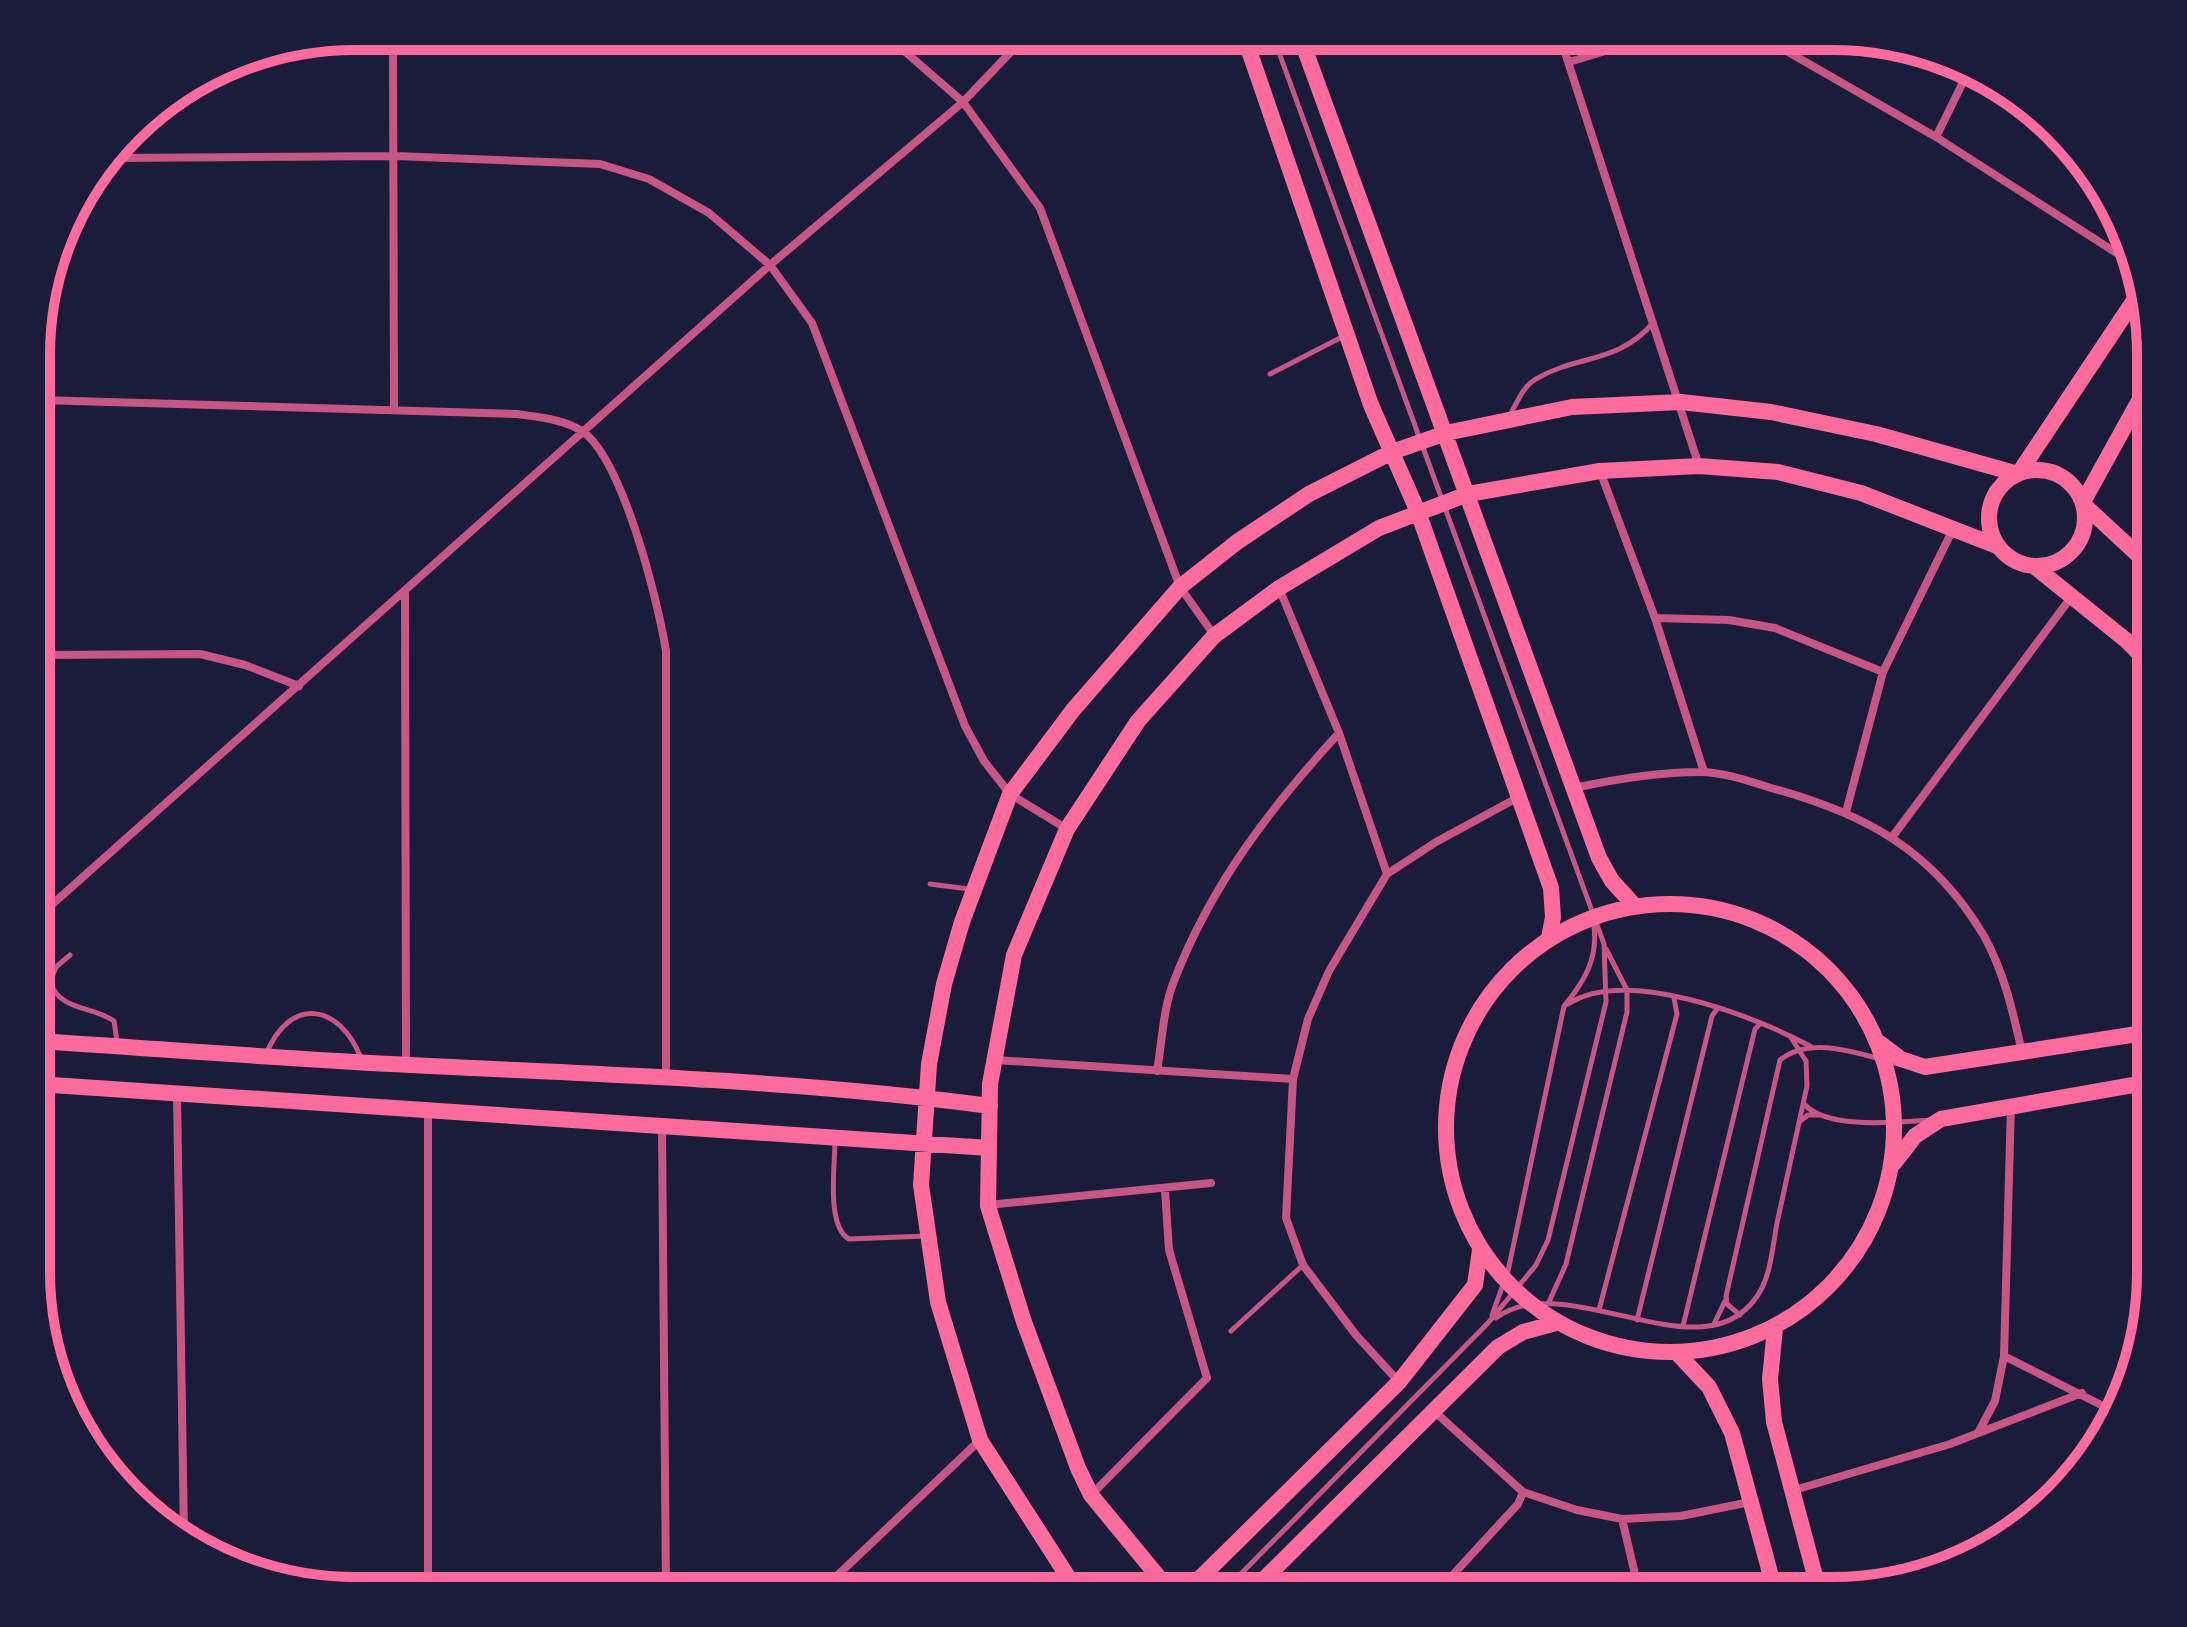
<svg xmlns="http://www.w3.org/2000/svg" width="2187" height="1627" font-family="'Varela Round',sans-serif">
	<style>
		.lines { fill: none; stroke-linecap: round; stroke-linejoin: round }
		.service { stroke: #c65784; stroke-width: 5 }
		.minor { stroke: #c65784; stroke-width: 8 }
		.primary { stroke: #ff6b9d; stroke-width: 16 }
		.rim { fill: none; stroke: #ff6b9d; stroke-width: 10 }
	</style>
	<rect width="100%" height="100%" fill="#1b1b3a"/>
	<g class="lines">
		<!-- service -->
		<path class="service" d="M1270,374L1342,337
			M1510,415C1517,403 1523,386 1536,379C1578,354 1617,365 1654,322
			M930,884L969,889
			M70,955L56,967L50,982C61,1012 91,1005 114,1021L117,1042
			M1568,1004C1626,966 1754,1016 1810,1046
			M266,1054C290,996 339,1003 361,1058
			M1804,1104C1827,1130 1898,1122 1930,1120
			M1799,1122L1808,1115H1819
			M835,1141C835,1166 826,1226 849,1239L927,1236
			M1549,1302L1566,1264L1627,1012V990L1606,949
			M1599,1310L1677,1014L1674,998
			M1492,1315L1508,1271L1564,1006C1584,982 1598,959 1594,927
			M1740,1315L1727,1304L1726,1296L1780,1060C1812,1034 1862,1055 1898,1064
			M1496,1318C1569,1264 1711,1385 1762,1288C1771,1270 1773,1244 1777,1223C1787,1177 1797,1132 1807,1086L1806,1061L1790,1036
			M1637,1320L1712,1016L1717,1009
			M1714,1324L1725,1301
			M1683,1326L1755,1029L1760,1024
			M1231,1331L1303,1265
			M1224,1591L1488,1323L1536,1265L1548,1240L1606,1002L1604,944L1273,36"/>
		<!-- minor -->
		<path class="minor" d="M393,36L394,410
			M887,36L963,102L1040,208L1180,587L1214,635
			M1560,37L1699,466
			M1762,37L1936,137L2129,261
			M1569,62L1652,37
			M1936,137L1969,70
			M110,158L396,156L600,164L649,179L709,213L770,265L812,323L965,726L984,761L1010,794L1067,829
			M39,400L517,414C538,417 563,419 582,431C623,459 658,602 666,651V1077
			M1600,471L1655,618L1704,772
			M1279,588L1339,733L1387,874
			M405,594L406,1064
			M1655,618L1729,620L1775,628L1883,672
			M38,655L200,654L245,665L299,686
			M1574,788C1616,779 1657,772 1700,772C1723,772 1749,781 1771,788C1864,813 1933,850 1984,936C2004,972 2013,1012 2022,1052
			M1846,812L1883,672L1953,529
			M1893,836L2072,596
			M38,917L770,265L963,102L1026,36
			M995,1060L1293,1079
			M1157,1071C1162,1043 1163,1008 1174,981C1211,885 1270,808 1339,733
			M177,1095L184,1536
			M662,1128L666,1590
			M988,1205L1211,1183
			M2004,1356L2115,1412
			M1399,1382L1356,1335L1303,1265L1286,1218L1293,1079L1308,1019L1329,971L1387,874L1436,842L1517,798
			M1434,1411L1523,1492L1577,1510L1622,1519L1681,1516L1750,1502
			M1979,1431L1995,1401L2004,1356L2011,1105
			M1791,1491L1950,1444L2082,1393
			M1091,1495L1207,1378L1169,1250L1165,1190
			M1622,1519L1639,1591
			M428,1590V1112
			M821,1591L980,1440
			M1438,1591L1518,1504L1523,1492"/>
		<!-- primary -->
		<path class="primary" d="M1244,36L1371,405L1418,512L1551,888L1553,917L1549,938
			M1300,36L1599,858L1612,881L1634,905
			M1989 518a48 48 0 1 1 96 0a48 48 0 1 1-96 0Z
			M2019,473L2137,296
			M2083,502L2151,379
			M2083,504L2151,567
			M2035,567L2127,641L2151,665
			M1446 1128a224 224 0 1 1 448 0a224 224 0 1 1-448 0Z
			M37,1041C162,1049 287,1059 411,1065C605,1075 798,1080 990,1106
			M1880,1043L1901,1059L1925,1067L2150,1032
			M37,1084L989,1148
			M1894,1163L1915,1136L1941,1119L2150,1082
			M1775,1328L1770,1379L1774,1422L1819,1591
			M1677,1353L1709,1387L1732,1433L1775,1591
			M1077,1591L980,1440L938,1302L921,1185L929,1064L944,984L962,922L1010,794L1073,710L1180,587L1237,542L1309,494L1392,452L1446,433L1572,407L1681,402L1771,412L1876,434L2018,474
			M1170,1591L1091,1495L1078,1468L1024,1322L988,1206L990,1084L1014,955L1067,829L1138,721L1214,636L1279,588L1379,528L1468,494L1600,471L1699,466L1778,472L1861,493L1997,546
			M1187,1591L1399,1382L1475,1285L1480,1250
			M1252,1591L1498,1347L1523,1332L1556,1323"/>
	</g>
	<!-- crop -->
	<path d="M0 0H2187V1627H0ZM355 50H1832A305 305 0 0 1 2137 355V1272A305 305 0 0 1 1832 1577H355A305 305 0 0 1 50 1272V355A305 305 0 0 1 355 50Z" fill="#1b1b3a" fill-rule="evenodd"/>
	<path class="rim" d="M355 50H1832A305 305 0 0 1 2137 355V1272A305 305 0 0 1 1832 1577H355A305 305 0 0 1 50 1272V355A305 305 0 0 1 355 50Z"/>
</svg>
